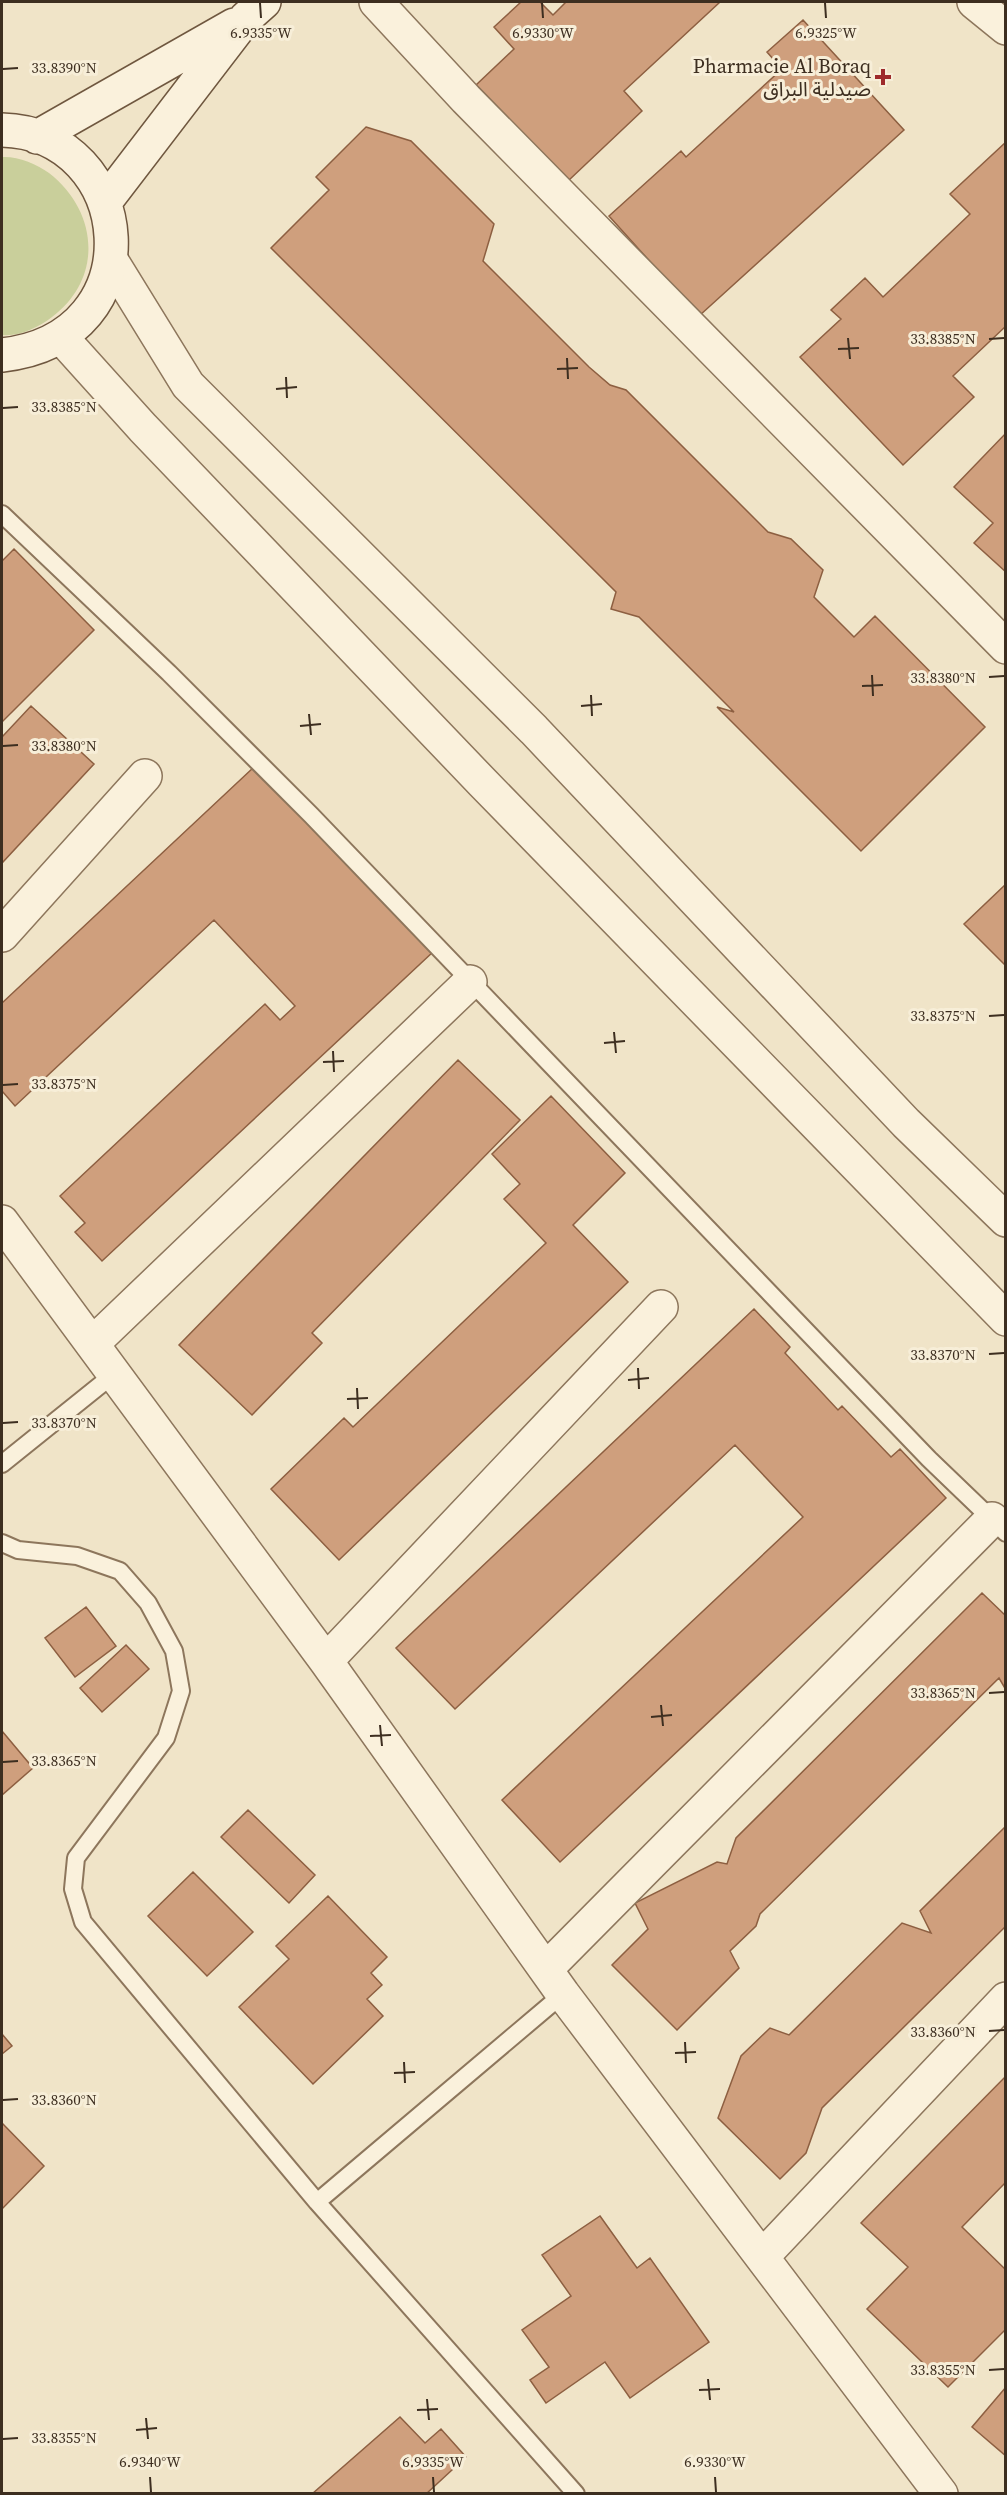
<svg xmlns="http://www.w3.org/2000/svg" width="1007" height="2495" font-family="'Source Serif 4','Noto Sans Arabic',serif">
	<style>
		.green { fill: #c9cf9b }
		.building { fill: #cf9f7d; stroke: #8d5f41; stroke-width: 1.5 }
		.lines { fill: none; stroke-linecap: round; stroke-linejoin: round }
		.lane-casing { stroke: #8d765c; stroke-width: 20 }
		.street-casing { stroke: #8d765c; stroke-width: 36 }
		.secondary-casing { stroke: #6f573f; stroke-width: 36 }
		.lane { stroke: #faf1dc; stroke-width: 16 }
		.street { stroke: #faf1dc; stroke-width: 33 }
		.secondary { stroke: #faf1dc; stroke-width: 33 }
		.ticks { fill: none; stroke: #3d2e20; stroke-width: 2 }
		.poi-dot { fill: #9e2a2b; stroke: #f7eed8; stroke-width: 2 }
		.labels { text-anchor: middle; dominant-baseline: central; stroke-width: 6; stroke-linejoin: round; paint-order: stroke }
		.poi-label { font-size: 20px; fill: #3d2e20; stroke: #f7eed8; text-anchor: end }
		.ticks-label { font-size: 15px; text-anchor: middle; fill: #3d2e20; stroke: #f7eed8; stroke-width: 6; stroke-linejoin: round; paint-order: stroke }
	</style>
	<rect width="100%" height="100%" fill="#f0e4c8"/>
	<!-- green -->
	<path class="green" d="M2,157C17,156 37,164 49,173C98,211 104,278 52,317C39,327 19,337 2,335Z"/>
	<!-- building -->
	<path class="building" d="M521,2H540L553,15L566,2H720L624,91L642,111L568,181L476,85L514,49L494,27Z
		M803,20L904,130L699,316L609,216L681,151L686,157L782,69L767,52Z
		M366,127L411,141L494,224L483,261L589,367L610,385L626,390L768,532L791,539L823,570L814,597L854,637L875,616L985,727L861,851L717,707L734,712L639,617L611,609L616,592L271,248L329,190L316,177Z
		M1006,142V326L953,376L974,397L903,465L800,357L841,319L831,310L865,278L883,297L970,214L950,194Z
		M1006,433V572L974,543L993,523L954,487Z
		M14,549L94,630L2,722V561Z
		M31,706L94,764L2,863V737Z
		M254,767L347,865L350,861L434,951L102,1261L75,1232L85,1223L60,1196L265,1004L280,1020L295,1006L214,920L15,1106L2,1091V1003Z
		M1006,884V966L964,924Z
		M458,1060L520,1120L312,1333L322,1343L252,1415L179,1345Z
		M551,1096L625,1173L573,1225L628,1282L339,1560L271,1489L344,1418L353,1427L546,1243L504,1199L520,1184L492,1154Z
		M754,1309L790,1347L785,1353L838,1410L842,1406L891,1457L900,1449L946,1498L560,1862L502,1800L803,1517L735,1445L455,1709L396,1648Z
		M982,1593L1006,1616V1690L999,1678L760,1914L756,1926L730,1951L739,1968L677,2030L612,1965L648,1929L635,1903L717,1862L727,1864L736,1838Z
		M86,1607L116,1646L75,1677L45,1638Z
		M126,1645L149,1669L102,1712L80,1688Z
		M2,1731L33,1768L2,1795Z
		M248,1810L315,1875L289,1903L221,1837Z
		M1006,1826V1926L822,2108L806,2153L780,2179L718,2118L741,2056L770,2028L789,2035L902,1923L931,1933L920,1911Z
		M193,1872L253,1932L207,1976L148,1916Z
		M328,1896L387,1957L371,1973L382,1985L367,1999L383,2016L313,2084L239,2007L289,1959L276,1946Z
		M2,2034L12,2046L2,2054Z
		M1006,2076V2182L962,2227L1006,2270V2329L948,2387L867,2309L908,2267L861,2223Z
		M2,2123L44,2166L2,2209Z
		M600,2216L637,2268L650,2258L709,2342L630,2398L605,2362L546,2403L530,2380L549,2367L522,2330L571,2296L542,2255Z
		M1006,2387V2456L972,2427Z
		M400,2417L425,2443L441,2429L466,2457L426,2494H312Z"/>
	<g class="lines">
		<defs>
			<path id="lane" d="M2,514L169,673L311,815L929,1459L1006,1533
				M2,1464L114,1374
				M2,1543L18,1550L77,1556L120,1571L148,1603L174,1651L181,1691L166,1738L76,1858L73,1889L83,1922L317,2202L576,2494
				M317,2202L563,1994"/>
			<path id="street" d="M376,2L466,99L1006,647
				M974,2L1006,28
				M111,260L188,385L534,730L906,1123L1006,1220
				M61,337L143,428L483,783L1006,1319
				M2,935L145,776
				M2,1222L326,1661L563,1994L941,2494
				M92,1344L470,982
				M326,1661L661,1307
				M547,1968L992,1519
				M763,2256L1006,1999"/>
			<path id="secondary" d="M2,130C137,133 158,338 2,355
				M37,137L234,25
				M105,202L246,18L264,2"/>
		</defs>
		<!-- lane casing -->
		<use href="#lane" class="lane-casing"/>
		<!-- street casing -->
		<use href="#street" class="street-casing"/>
		<!-- secondary casing -->
		<use href="#secondary" class="secondary-casing"/>
		<!-- lane -->
		<use href="#lane" class="lane"/>
		<!-- street -->
		<use href="#street" class="street"/>
		<!-- secondary -->
		<use href="#secondary" class="secondary"/>
	</g>
	<!-- ticks -->
	<path class="ticks" d="M260,3L261,18M542,3L543,18M825,3L826,18M3,69L18,68M848,338L850,359M989,339L1004,338M838,349L859,348M567,358L568,379M557,369L578,368M286,377L287,398M276,389L297,387M3,408L18,407M872,675L873,696M989,677L1004,676M862,686L883,685M591,695L592,716M581,706L602,704M309,714L311,735M300,726L321,724M3,746L18,745M989,1016L1004,1015M614,1032L616,1053M604,1043L625,1041M333,1051L334,1072M323,1062L344,1061M3,1085L18,1084M989,1354L1004,1353M638,1368L639,1389M628,1380L649,1378M357,1388L358,1409M347,1399L368,1398M3,1423L18,1422M989,1693L1004,1692M661,1705L663,1726M651,1717L672,1715M380,1725L382,1746M370,1736L391,1735M3,1762L18,1761M989,2031L1004,2030M685,2042L686,2063M675,2053L696,2052M404,2062L405,2083M394,2073L415,2072M3,2100L18,2099M989,2370L1004,2369M708,2379L710,2400M699,2390L720,2389M427,2399L429,2420M417,2410L438,2409M146,2418L148,2439M136,2430L157,2428M3,2439L18,2438M150,2477L151,2492M433,2477L434,2492M715,2477L716,2492"/>
	<!-- markers -->
	<path class="poi-dot" d="M880 68h6v6h6v6h-6v6h-6v-6h-6v-6h6z"/>
	<g class="labels">
		<!-- poi labels -->
		<g class="poi-label">
			<text x="871" y="66">Pharmacie Al Boraq<tspan x="871" dy="23">صيدلية البراق</tspan></text>
		</g>
	</g>
	<g class="ticks-label">
		<text x="261" y="38">6.9335°W</text>
		<text x="543" y="38">6.9330°W</text>
		<text x="826" y="38">6.9325°W</text>
		<text x="64" y="73">33.8390°N</text>
		<text x="943" y="344">33.8385°N</text>
		<text x="64" y="412">33.8385°N</text>
		<text x="943" y="683">33.8380°N</text>
		<text x="64" y="751">33.8380°N</text>
		<text x="943" y="1021">33.8375°N</text>
		<text x="64" y="1089">33.8375°N</text>
		<text x="943" y="1360">33.8370°N</text>
		<text x="64" y="1428">33.8370°N</text>
		<text x="943" y="1698">33.8365°N</text>
		<text x="64" y="1766">33.8365°N</text>
		<text x="943" y="2037">33.8360°N</text>
		<text x="64" y="2105">33.8360°N</text>
		<text x="943" y="2375">33.8355°N</text>
		<text x="64" y="2443">33.8355°N</text>
		<text x="150" y="2467">6.9340°W</text>
		<text x="433" y="2467">6.9335°W</text>
		<text x="715" y="2467">6.9330°W</text>
	</g>
	<!-- border -->
	<rect width="1007" height="2495" fill="none" stroke="#3d2e20" stroke-width="6"/>
</svg>
